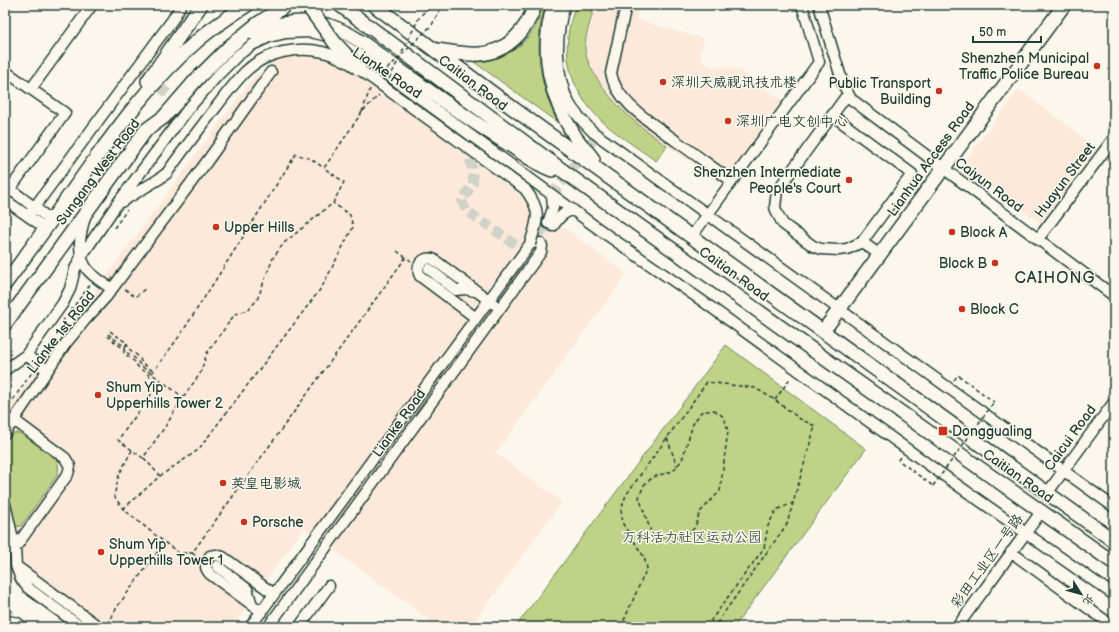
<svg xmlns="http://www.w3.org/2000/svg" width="1119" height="632" font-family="'Balsamiq Sans','LXGW WenKai TC',sans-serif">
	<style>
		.built { fill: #fce9da }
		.green { fill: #bfd287; stroke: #6f885e }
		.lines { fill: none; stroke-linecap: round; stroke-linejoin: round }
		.minor-tunnel { stroke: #cfd2c7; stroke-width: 10; stroke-dasharray: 10 5; stroke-linecap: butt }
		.minor-casing { stroke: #1f3d34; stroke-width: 13 }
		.major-casing { stroke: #1f3d34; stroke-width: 16 }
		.path { stroke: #1f3d34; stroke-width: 1.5; stroke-dasharray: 4 3; stroke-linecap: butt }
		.minor { stroke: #fbf7ec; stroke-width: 10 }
		.major { stroke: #fbf7ec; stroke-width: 13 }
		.minor-bridge-casing { stroke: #1f3d34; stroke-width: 13; stroke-linecap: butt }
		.major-bridge-casing { stroke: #1f3d34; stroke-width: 16; stroke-linecap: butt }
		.path-bridge { stroke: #1f3d34; stroke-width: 1.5; stroke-dasharray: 4 3; stroke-linecap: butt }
		.minor-bridge { stroke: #fbf7ec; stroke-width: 10 }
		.major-bridge { stroke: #fbf7ec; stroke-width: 13 }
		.poi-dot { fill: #c8321e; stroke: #fbf7ec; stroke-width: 1.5 }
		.labels { text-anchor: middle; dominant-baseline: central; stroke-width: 3; stroke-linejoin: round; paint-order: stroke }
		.poi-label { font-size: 14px; fill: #1f3d34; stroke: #fbf7ec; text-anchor: start }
		.street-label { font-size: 14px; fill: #1f3d34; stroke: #fbf7ec }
		.park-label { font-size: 14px; fill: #3f5b45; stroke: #fbf7ec }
		.quarter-label { font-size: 16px; letter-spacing: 1px; fill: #1f3d34; stroke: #fbf7ec }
	</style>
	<rect width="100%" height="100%" fill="#fbf7ec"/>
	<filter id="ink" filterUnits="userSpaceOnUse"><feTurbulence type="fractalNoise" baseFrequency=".025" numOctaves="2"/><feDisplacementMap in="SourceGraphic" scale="8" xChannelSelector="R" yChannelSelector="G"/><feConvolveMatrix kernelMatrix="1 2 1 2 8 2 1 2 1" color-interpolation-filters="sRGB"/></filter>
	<g filter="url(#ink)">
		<!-- built -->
		<path class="built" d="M595,5H640L636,19L704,39L700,57L703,62L714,67H728L739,70L792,108L731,191L634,122L607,94L589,65L585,50Z
			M294,54H313L333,59L454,146L627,274L496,453L562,502L471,627H439L304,528L232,627H75L5,574V413L252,79L273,63Z
			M1019,89L1097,148L1040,223L962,165Z"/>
		<!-- green -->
		<path class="green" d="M542,5H545C533,47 539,84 558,123L474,62C508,60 537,41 542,5Z
			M576,5H595C592,17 584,38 585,50C586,59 591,68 595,75C614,107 638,125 667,146L656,161C638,148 618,136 602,121C567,89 559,48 576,5Z
			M726,345L866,449L734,627H520L517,625Z
			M15,433H21L24,435L56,458C59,465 59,469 57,476L21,526L15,527L13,523L5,482V442L10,436Z"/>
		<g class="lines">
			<!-- minor-tunnel -->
			<path class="minor-tunnel" d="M136,69L188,109
				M463,130L473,173V183L462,201L466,210L527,253
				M552,195L597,135
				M531,247L548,223
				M491,312L540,244"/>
			<defs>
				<path id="minor" d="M565,5C555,34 555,75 569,103C575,114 584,123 593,132L1114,507
					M626,5L611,73C616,103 654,124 676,141C695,154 713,168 732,181
					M819,5L843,84L851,99L1114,296
					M5,71L65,113L5,196
					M31,89L92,5
					M832,115L912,174L862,242L847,249L838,250L821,249L813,246L783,224L777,213L775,207L777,191L847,95
					M10,189L51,220
					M5,200L45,228
					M121,202L159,179L167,173
					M28,216L173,19L181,5
					M85,217C80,234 76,253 87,269C93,277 104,283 112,289
					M548,223L553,208L552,195
					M553,226C559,218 563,212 573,210
					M692,236L819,62L802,5
					M1038,239L1114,138
					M862,242L880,255
					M429,269L456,290L465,289L475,291
					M476,318L420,276C415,267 422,256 433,259L494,304
					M26,355L47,370
					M5,370L26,355L63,303L70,289L75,269L81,257L117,204L188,109L218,75L238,55L252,45L269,37L286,33L310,32L328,36L362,56L607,235L701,300L936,470L1114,595
					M14,420L65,458L70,466L68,474L15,548
					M5,433L66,343L85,320L106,297L208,160L271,72
					M1048,492L1114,402
					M5,504L15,548L16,566L21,579L28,588L81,627
					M1011,552L1114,627
					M16,566L99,627
					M217,566L247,589L252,605
					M262,612L210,574C204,567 205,564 210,556L216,555L223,557L274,594
					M250,627L530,244L536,242L540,243L542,246L541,252L268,627
					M299,627L329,586
					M957,627L1041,512"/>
				<path id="major" d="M340,5L574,179L814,351L1114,563
					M374,5L514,109L1114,541
					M554,5C539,51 550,98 576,138C581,145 588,152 593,159
					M253,33C276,23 305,18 330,26C354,34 374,51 394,66C433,94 472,122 513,147C525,155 538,165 552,170
					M437,50C451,52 465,55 480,54C508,52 527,30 535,5
					M148,81L201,5
					M5,284C32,247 59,210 85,173C119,126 153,79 197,41C213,27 230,16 247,5
					M5,324L146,130L164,117L196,80L229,47L256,25L286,5
					M824,330L1064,5
					M5,622L16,624L20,627"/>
			</defs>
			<!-- minor casing -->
			<use href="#minor" class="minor-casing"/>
			<!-- major casing -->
			<use href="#major" class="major-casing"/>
			<!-- path -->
			<path class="path" d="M362,112L324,168L344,182L333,203L284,243L273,258L257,300L248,310L235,314L207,353L200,374L183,397L167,424L143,458L132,450L119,475L114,496L123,509L164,542L179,553H192L406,257
				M114,228L127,210
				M397,251L411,261
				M125,289L135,297L146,288
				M62,322L90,285
				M110,331L127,343
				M108,334L125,347V351L137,360L140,365L183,397
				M107,336L124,349
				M127,343L124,349V353L135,362L138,367L150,376L181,334L296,154L311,159L324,168
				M127,343L128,348L139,357L142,363L153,371
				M954,380L958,375L994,402
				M775,400L791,377
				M714,410L724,417L728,431L720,491L700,512L695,527L686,537L662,538L651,532L639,497L644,485L653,477L673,471L682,460L693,424L701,412Z
				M5,411L33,371
				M667,438L677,466
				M132,450L118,440L161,381
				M900,457L898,460L933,486
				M144,458L160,476
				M123,509L160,476L198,450L322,287L353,227L350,215L333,203
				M192,553L199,558
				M5,606L13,612
				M108,624L117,607L164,543
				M621,627L647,568L644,557L623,524L621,510L626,495L707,382L755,388L775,400L800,419L815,426L787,524L714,627
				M706,627L764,548L768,526L776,510L793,503"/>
			<!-- minor -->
			<use href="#minor" class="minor"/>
			<!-- major -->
			<use href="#major" class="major"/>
			<defs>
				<path id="minor-bridge" d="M167,173C183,150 200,128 217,106C226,94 235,82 246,71C266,52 297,46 323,52C336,55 348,62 359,69L525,189C542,211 538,219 530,244"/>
				<path id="major-bridge" d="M307,5L335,43L359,69"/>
			</defs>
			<!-- minor-bridge casing -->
			<use href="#minor-bridge" class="minor-bridge-casing"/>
			<!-- major-bridge casing -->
			<use href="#major-bridge" class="major-bridge-casing"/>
			<!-- path-bridge -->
			<path class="path-bridge" d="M402,52L420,16L432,5
				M382,74L432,25L442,5
				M389,79L401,55
				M363,111L379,95
				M362,112L370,89
				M933,486L994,402"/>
			<!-- minor-bridge -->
			<use href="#minor-bridge" class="minor-bridge"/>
			<!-- major-bridge -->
			<use href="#major-bridge" class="major-bridge"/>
		</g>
	</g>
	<!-- markers -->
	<g class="poi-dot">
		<circle cx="1097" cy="66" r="4"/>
		<circle cx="663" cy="82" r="4"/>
		<circle cx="939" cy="91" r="4"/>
		<circle cx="728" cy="121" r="4"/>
		<circle cx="849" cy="180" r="4"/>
		<circle cx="216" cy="227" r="4"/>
		<circle cx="952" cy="232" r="4"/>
		<circle cx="995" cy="263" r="4"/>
		<circle cx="962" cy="309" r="4"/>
		<circle cx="98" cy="395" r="4"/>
		<rect x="938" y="426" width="10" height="10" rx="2"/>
		<circle cx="223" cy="483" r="4"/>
		<circle cx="244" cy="522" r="4"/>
		<circle cx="101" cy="552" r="4"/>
	</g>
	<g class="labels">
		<!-- poi labels -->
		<g class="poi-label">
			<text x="1089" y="58" text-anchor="end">Shenzhen Municipal<tspan x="1089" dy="16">Traffic Police Bureau</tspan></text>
			<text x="671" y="82">深圳天威视讯技术楼</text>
			<text x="931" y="83" text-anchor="end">Public Transport<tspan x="931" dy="16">Building</tspan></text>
			<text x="736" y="121">深圳广电文创中心</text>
			<text x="841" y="172" text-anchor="end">Shenzhen Intermediate<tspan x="841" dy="16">People's Court</tspan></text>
			<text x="224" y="227">Upper Hills</text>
			<text x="960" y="232">Block A</text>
			<text x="987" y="263" text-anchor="end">Block B</text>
			<text x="970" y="309">Block C</text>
			<text x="106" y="387">Shum Yip<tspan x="106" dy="16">Upperhills Tower 2</tspan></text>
			<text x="952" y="431">Donggualing</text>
			<text x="231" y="483">英皇电影城</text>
			<text x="252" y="522">Porsche</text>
			<text x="109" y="544">Shum Yip<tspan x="109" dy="16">Upperhills Tower 1</tspan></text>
		</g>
		<!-- street labels -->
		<g class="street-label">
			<text transform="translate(387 73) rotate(34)">Lianke Road</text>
			<text transform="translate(473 83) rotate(37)">Caitian Road</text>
			<text transform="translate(931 159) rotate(-54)">Lianhua Access Road</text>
			<text transform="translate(98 172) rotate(-53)">Sungang West Road</text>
			<text transform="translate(1065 180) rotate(-53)">Huayun Street</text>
			<text transform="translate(989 185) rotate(37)">Caiyun Road</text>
			<text transform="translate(734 274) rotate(36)">Caitian Road</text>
			<text transform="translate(61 332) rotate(-52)">Lianke 1st Road</text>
			<text transform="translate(399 423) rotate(-54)">Lianke Road</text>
			<text transform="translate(1070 438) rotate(-54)">Caicui Road</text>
			<text transform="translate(1018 476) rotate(35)">Caitian Road</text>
			<text transform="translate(987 561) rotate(-54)">彩田工业区一号路</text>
		</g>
		<!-- park labels -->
		<g class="park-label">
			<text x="692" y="537">万科活力社区运动公园</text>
		</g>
		<!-- quarter labels -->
		<g class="quarter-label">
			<text x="1055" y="278">CAIHONG</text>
		</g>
	</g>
	<!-- margin -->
	<rect width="1119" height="632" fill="none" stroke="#fbf7ec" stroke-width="20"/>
	<rect x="10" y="10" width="1099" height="612" fill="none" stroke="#1f3d34" stroke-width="1.5" filter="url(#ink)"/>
	<!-- north arrow -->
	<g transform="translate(1081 594) rotate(127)" stroke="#fbf7ec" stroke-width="3" paint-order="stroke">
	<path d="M0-3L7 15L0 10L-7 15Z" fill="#1f3d34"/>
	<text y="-6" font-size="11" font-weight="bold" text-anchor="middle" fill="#1f3d34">北</text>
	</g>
	<!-- scale -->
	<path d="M973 36v6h68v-6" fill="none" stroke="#1f3d34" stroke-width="2"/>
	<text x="979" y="36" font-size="12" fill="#1f3d34" stroke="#fbf7ec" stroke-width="3" paint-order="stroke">50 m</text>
</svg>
